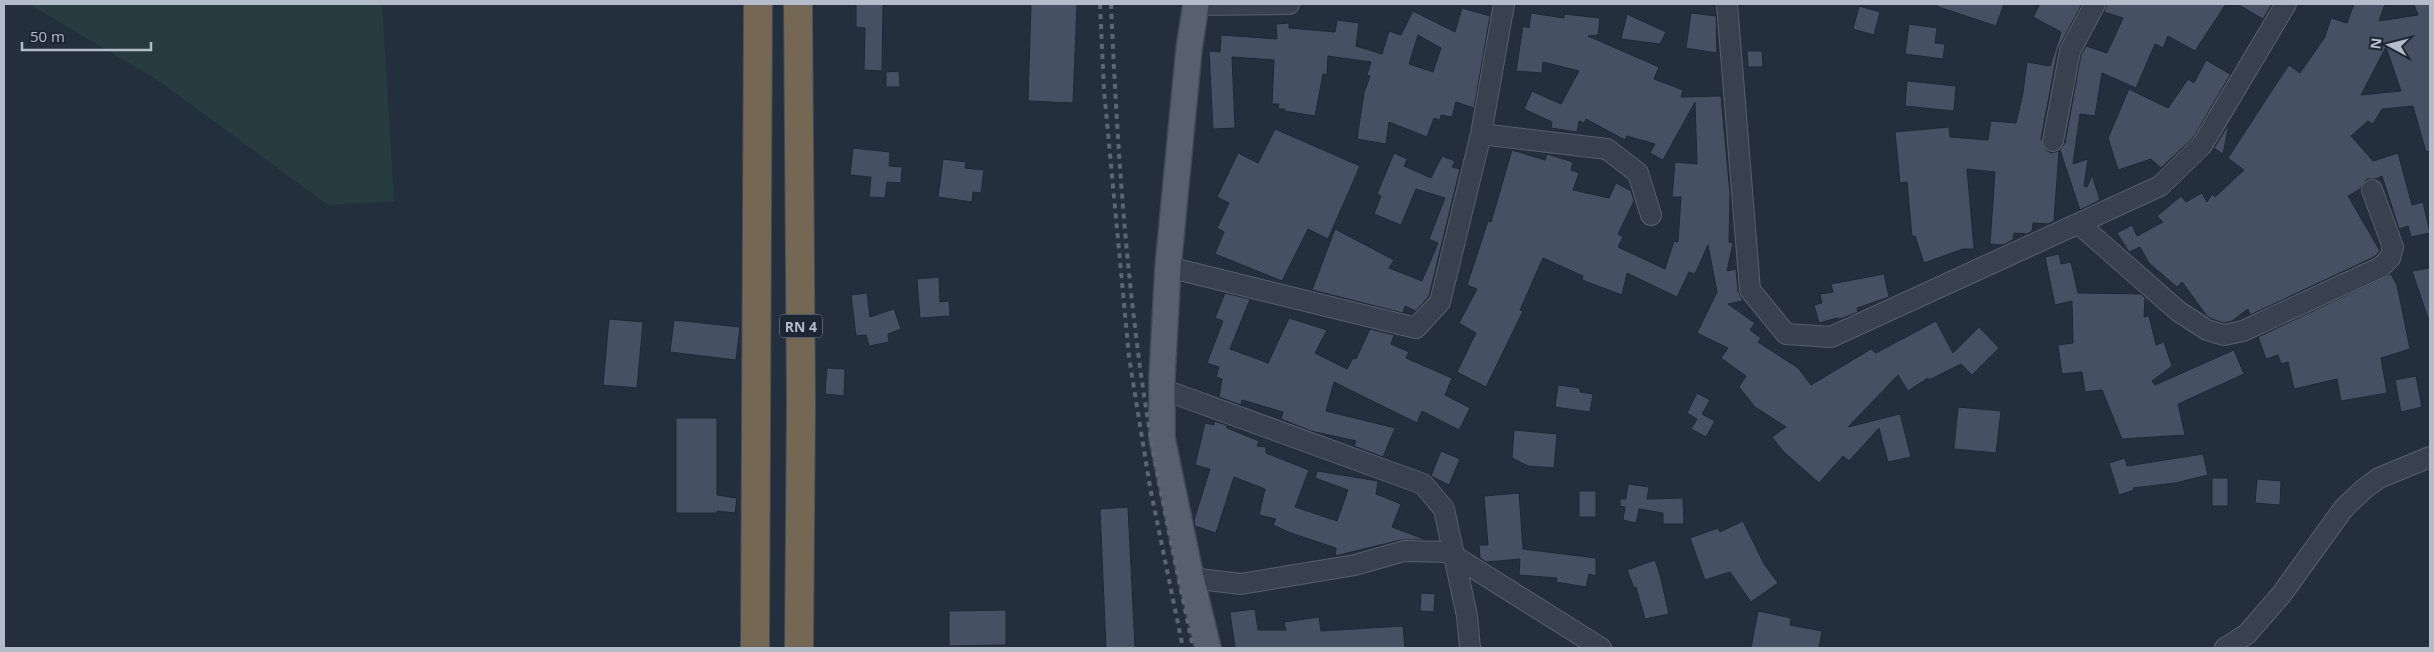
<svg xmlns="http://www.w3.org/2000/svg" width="2434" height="652" font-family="'Open Sans',sans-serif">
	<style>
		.green { fill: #263c3f }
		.building { fill: #455162; stroke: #1f2835; fill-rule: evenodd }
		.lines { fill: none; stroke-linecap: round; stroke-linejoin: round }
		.minor-casing { stroke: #565f6c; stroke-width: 22 }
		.major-casing { stroke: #414a57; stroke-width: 28 }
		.highway-casing { stroke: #434c59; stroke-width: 30 }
		.minor { stroke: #38414e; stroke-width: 20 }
		.major { stroke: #56606e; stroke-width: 25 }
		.highway { stroke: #746855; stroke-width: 28 }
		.rail { stroke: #5a6575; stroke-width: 4; stroke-dasharray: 5 5; stroke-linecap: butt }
		.labels { text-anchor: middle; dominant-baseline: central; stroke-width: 5; stroke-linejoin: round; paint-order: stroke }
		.shield { fill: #1d2633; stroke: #878f9c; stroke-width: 1 }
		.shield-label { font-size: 14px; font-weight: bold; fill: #b4bcc9 }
	</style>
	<rect width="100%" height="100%" fill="#242f3e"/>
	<!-- green -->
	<path class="green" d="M29,4H382L394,201L328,205L159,81Z"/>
	<!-- building -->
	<path class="building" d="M856,4H883L882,71L864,70L865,28L856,27Z
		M1031,4H1077L1073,103L1028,101Z
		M1937,4H2004L1996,26L1936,6Z
		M2040,4H2082L2058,49L2041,139L2046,150L2051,153L2059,151L2054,221L2048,224L2033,223L2032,231L2027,234L2014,233L2013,240L2003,245L1990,244L1995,172L1967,169L1974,249H1963L1924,263L1915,236H1912L1907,182L1900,183L1895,132L1949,127L1950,137L1988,140L1991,121L2016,123L2023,93L2027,62L2050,66L2061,32L2033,17Z
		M2107,4H2226L2195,51L2168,36L2163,48L2155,44L2136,88L2102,73L2095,116L2080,114L2073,164L2088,159L2084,186L2087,187L2092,175L2100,200L2080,210L2060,150L2065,143L2081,55L2086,46L2107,53L2123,18L2104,12Z
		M2237,4H2272L2263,19Z
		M2354,4H2385L2379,21L2418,15L2414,4H2430V151L2426,152L2413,106L2382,109L2373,124L2368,121L2351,136L2373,161L2398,153L2412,205L2423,202L2430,233L2411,237L2408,226L2399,229L2382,176L2376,179H2367L2360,189L2348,196L2380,251L2374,257L2250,315L2248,309L2232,321L2224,323L2212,319L2207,316L2182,282L2177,287L2149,263L2140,247L2129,252L2117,233L2132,225L2137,236L2163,222L2157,216L2181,196L2186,202L2202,193L2207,202L2212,194L2215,197L2244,170L2228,158L2271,92L2289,65L2300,73L2325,37L2331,18L2347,23ZM2386,47L2401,91L2361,95Z
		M1859,6L1880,12L1874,35L1853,29Z
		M1462,8L1490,16L1474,108L1456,102L1452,117L1441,115L1440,120L1434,118L1427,137L1389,122L1386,144L1357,139L1364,93L1370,76L1367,75L1371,62L1328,56L1327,75L1323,74L1315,116L1284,111L1285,109H1278L1279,104H1272L1274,60L1232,57L1235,128L1213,129L1209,51L1220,52L1221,35L1277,39L1276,24L1289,23V28L1335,32L1337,20L1359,23L1356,46L1382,54L1389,31L1401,35L1413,11L1455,32ZM1418,35L1441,48L1433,72L1409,64Z
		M1531,13L1564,18V14L1600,18L1598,35L1588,36L1659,67L1654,79L1683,90L1681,97L1721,96L1730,194L1729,242L1733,243L1727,271L1736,269L1738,291L1743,301L1728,304L1755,323L1750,330L1761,338L1758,342L1798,368L1811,385L1871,349L1876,353L1936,321L1953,353L1979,327L1999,348L1972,375L1961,364L1929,380L1928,378L1908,391L1898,375L1848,427L1900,414L1911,457L1888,462L1879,428L1849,461L1843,456L1819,483L1783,451L1772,437L1786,427L1755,407L1739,387L1746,376L1721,358L1728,348L1697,333L1717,292L1708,245L1695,274L1689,272L1677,297L1627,273L1622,295L1582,280L1583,276L1543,258L1520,310L1523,311L1486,387L1457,372L1476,333L1459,323L1477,289L1467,285L1488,221L1491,222L1512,150L1545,160L1547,154L1573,162L1571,170L1579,173L1573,190L1609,198L1616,183L1631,191L1634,201L1618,234L1623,237L1618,247L1665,269L1674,241L1678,242L1681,197H1672L1675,162L1697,164L1695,102L1663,160L1650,153L1655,144L1627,136L1625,140L1586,119L1584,123L1579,121L1577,132L1551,128L1552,122L1524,109L1532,91L1561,104L1579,71L1543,62L1542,73L1516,71L1523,26L1529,28Z
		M1691,13L1716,16L1717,53L1686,48Z
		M1627,14L1666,32L1660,44L1621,39Z
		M1909,24L1937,28L1935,43L1945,44L1943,59L1905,54Z
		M1747,51H1762L1763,67H1748Z
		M2206,60L2230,74L2236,65L2193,138L2161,168L2151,159L2118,170L2108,138L2129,89L2168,108L2188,79L2194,83Z
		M899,71L900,87H886V72Z
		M1907,81L1956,86L1954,111L1905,106Z
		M2229,124L2223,154L2214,148Z
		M1275,129L1360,166L1328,239L1308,229L1282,281L1215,254L1224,232L1217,228L1229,203L1217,197L1238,153L1258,163Z
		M853,148L890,152L889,166L902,167L901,183L887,182L885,198L869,197L871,177L850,175Z
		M1394,153L1407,159L1404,166L1431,178L1442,156L1455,161L1452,167L1460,169L1429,296L1416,311L1405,306L1403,313L1312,290L1335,229L1394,260L1389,268L1422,281L1438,243L1429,239L1445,198L1416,189L1401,225L1374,214L1381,196L1377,194Z
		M943,159L966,162L965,168L984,170L981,193L973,192L972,202L938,197Z
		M2059,254L2061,264L2071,262L2078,293L2141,294L2145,298L2144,317L2149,316L2156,345L2164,342L2172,366L2152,381L2155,385L2234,350L2244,374L2178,404L2185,435L2122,439L2102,390L2085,392L2082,372L2062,374L2058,345L2073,343L2072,301L2055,305L2045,257Z
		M2430,268V318H2428L2412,271Z
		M1884,274L1889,297L1857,308L1858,312L1843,318L1838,319L1837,318L1819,323L1814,305L1822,303L1820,294L1833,292L1831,284Z
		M2391,274L2397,285L2410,349L2381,358L2387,393L2341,401L2337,379L2294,389L2288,362L2281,364L2278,355L2266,359L2258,337Z
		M939,277L940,302L949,301L950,316L920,318L917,279Z
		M867,293L870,317L894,309L901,329L888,334L889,342L869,346L866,335L856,336L851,295Z
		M1225,293L1250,299L1230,349L1268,363L1289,318L1327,330L1315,353L1347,369L1353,358L1356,359L1370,329L1394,335L1391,344L1409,352L1406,358L1452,378L1445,395L1470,408L1459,430L1422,411L1417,423L1334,382L1326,411L1395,428L1383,457L1354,446L1356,441L1311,431L1281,419L1283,412L1242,400L1241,405L1219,397L1222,379L1216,377L1219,367L1207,363L1223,321L1215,318Z
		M609,319L643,322L637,388L603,385Z
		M674,320L740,327L736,360L670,352Z
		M827,368L845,369L844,396L825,394Z
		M2416,376L2422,407L2401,412L2395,380Z
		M1558,385L1580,388V392L1593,394L1590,412L1555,407Z
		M1697,393L1710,400L1702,414L1715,421L1706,437L1691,429L1697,419L1687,413Z
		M1958,407L2001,411L1996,453L1954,449Z
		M676,418H717V495L737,498L735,513L717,511V513H676Z
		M1214,421L1227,425V428L1259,441L1257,446L1266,447V453L1309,470L1295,507L1337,521L1348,490L1315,478L1317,471L1378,481L1376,494L1401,504L1392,527L1427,540H1401L1335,556L1336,548L1291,533L1273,525L1276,519L1259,515L1265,489L1234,477L1216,533L1195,526L1194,520L1210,469L1195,465L1205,423L1214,425Z
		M1514,430L1557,434L1554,468L1528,466L1512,458Z
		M1441,451L1460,459L1449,485L1431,476Z
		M2203,454L2208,475L2175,483L2133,488L2134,490L2119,495L2109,463L2125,458L2127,466Z
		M2212,478H2228V506H2212Z
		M2257,479L2281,481L2280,505L2255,503Z
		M1628,484L1649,487L1647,499L1683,498L1684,524H1663V513L1639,509L1636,523L1623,520L1625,507L1620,506V499H1626Z
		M1579,491H1596V517H1579Z
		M1519,493L1523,549L1596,558V576L1589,574L1586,587L1556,582L1557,578L1519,575L1520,559L1486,562L1480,558L1479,545H1488L1484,496Z
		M1128,507L1135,648H1106L1100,509Z
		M1743,521L1764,564L1778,583L1751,602L1730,572L1705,580L1690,538L1718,528L1720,532Z
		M1655,560L1660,575L1669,614L1645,619L1636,587L1634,588L1627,570Z
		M1421,593L1435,594L1434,612L1420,611Z
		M1255,609L1258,630H1286L1284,622L1319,617L1321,631L1403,626L1405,648H1235L1230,612Z
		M1006,610V645L949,646V611Z
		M1758,611L1791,618L1790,625L1822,631L1819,648H1751Z"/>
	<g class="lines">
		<defs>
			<path id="minor" d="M1727,4L1750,290L1786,334L1831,337L2160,186L2202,145L2286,4
				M1196,5L1289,4
				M1481,134L1607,149L1638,173L1651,215
				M2053,141L2070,51L2095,4
				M2079,224L2178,311L2207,330L2224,335L2243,331L2381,267L2390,258L2393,247L2372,190
				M1168,267L1416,328L1440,302L1481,134L1504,4
				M1162,389L1423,484L1444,509L1467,616L1470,648
				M1191,578L1241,584L1355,565L1404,551L1448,552L1601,648
				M2225,648L2247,634L2281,595L2344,508L2364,489L2379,478L2430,457"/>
			<path id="major" d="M1196,4L1189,49L1168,267L1162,377V438L1191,578L1208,648"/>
			<path id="highway" d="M798,4L801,402L799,648
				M755,648L758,4"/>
		</defs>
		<!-- minor casing -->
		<use href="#minor" class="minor-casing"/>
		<!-- major casing -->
		<use href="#major" class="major-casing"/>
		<!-- highway casing -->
		<use href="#highway" class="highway-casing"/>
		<!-- minor -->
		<use href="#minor" class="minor"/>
		<!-- major -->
		<use href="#major" class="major"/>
		<!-- highway -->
		<use href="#highway" class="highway"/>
		<!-- rail -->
		<path class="rail" d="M1100,4L1104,90L1129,357L1150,487L1183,648
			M1111,4C1116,119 1123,236 1138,351C1150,451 1173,550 1193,648"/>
	</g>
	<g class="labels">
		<!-- shield labels -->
		<rect class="shield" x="780" y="314.5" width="42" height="23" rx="4"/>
		<g class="shield-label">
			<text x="801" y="326">RN 4</text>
		</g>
	</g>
	<!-- border -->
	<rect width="2434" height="652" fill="none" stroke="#b4bcc9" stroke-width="10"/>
	<!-- north arrow -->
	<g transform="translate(2389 45) rotate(277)" stroke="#1d2633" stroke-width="4" paint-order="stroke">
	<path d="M0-4L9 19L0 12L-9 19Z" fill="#b4bcc9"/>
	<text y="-8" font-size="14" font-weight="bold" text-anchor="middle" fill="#b4bcc9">N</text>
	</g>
	<!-- scale -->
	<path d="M22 42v8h129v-8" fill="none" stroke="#b4bcc9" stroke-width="2.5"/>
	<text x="30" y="42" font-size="15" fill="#b4bcc9" stroke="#1d2633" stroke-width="4" paint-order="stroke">50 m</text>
</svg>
